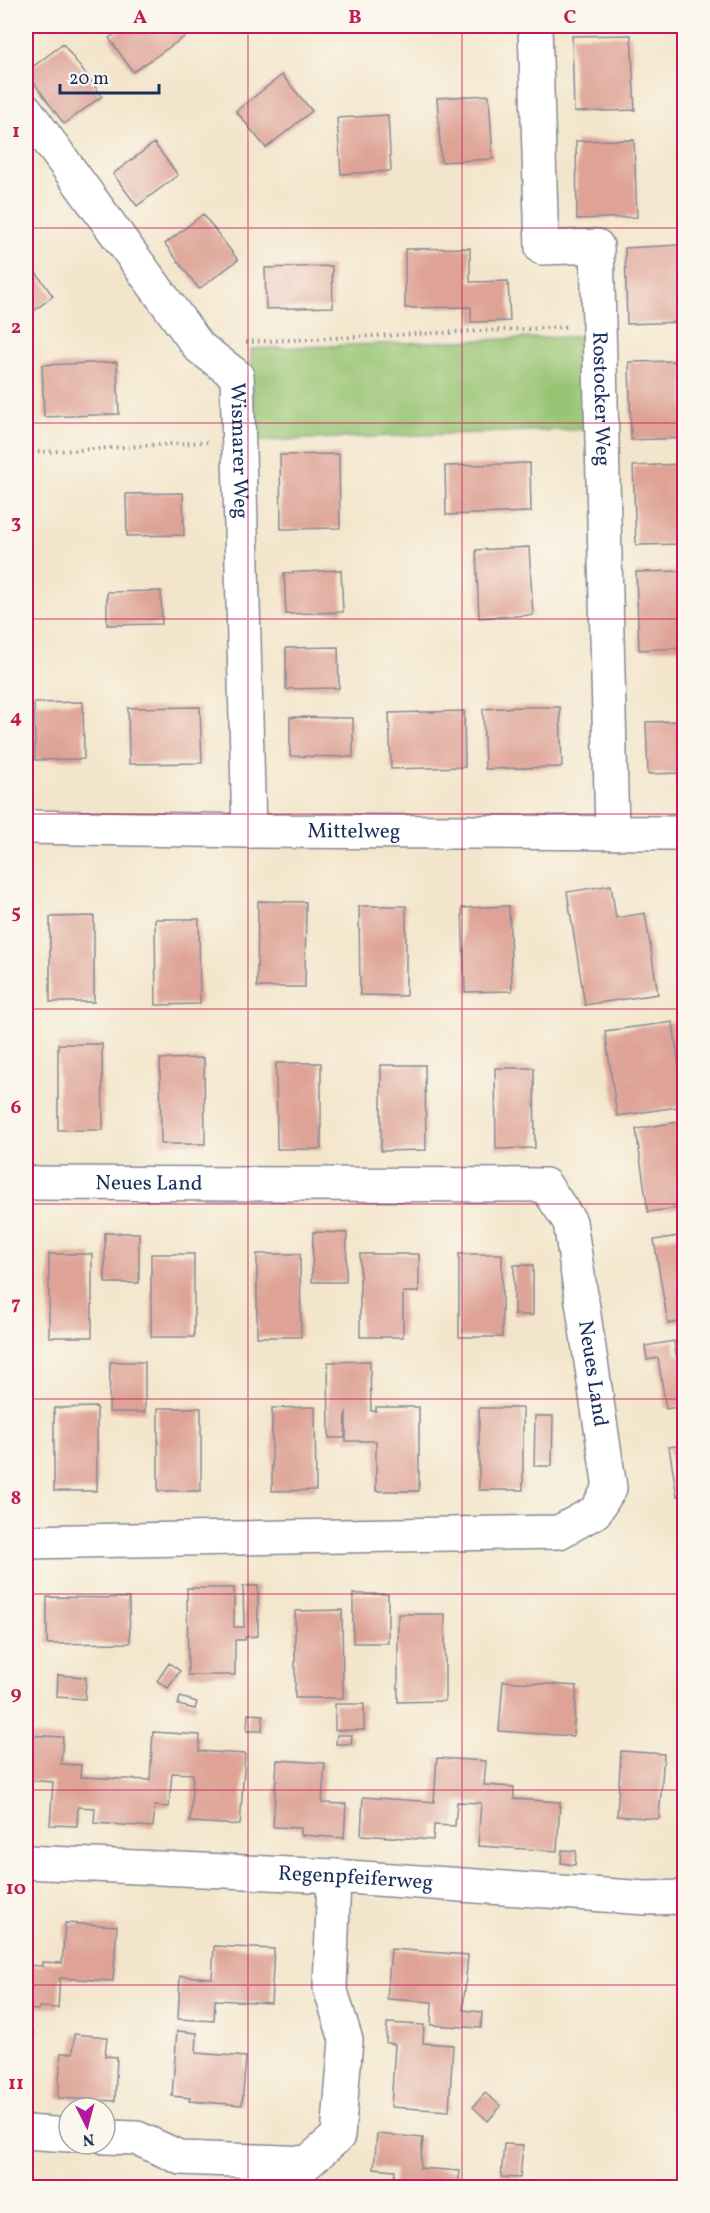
<svg xmlns="http://www.w3.org/2000/svg" width="710" height="2213" font-family="Vollkorn,serif">
	<style>
		.green { fill: #96c371; stroke: #587968; stroke-width: 1.5 }
		.building { fill: #dea396 }
		.lines { fill: none; stroke-linecap: round; stroke-linejoin: round }
		.minor-casing { stroke: #878a94; stroke-width: 36 }
		.path { stroke: #878a94; stroke-width: 4; stroke-dasharray: 1.5 4.5; stroke-linecap: butt }
		.minor { stroke: #fff; stroke-width: 33 }
		.grid { fill: none; stroke: #c2185b; stroke-width: 1.5; stroke-opacity: 0.55 }
		.labels { text-anchor: middle; dominant-baseline: central; stroke-width: 4.5; stroke-linejoin: round; paint-order: stroke }
		.street-label { font-size: 21px; fill: #1b2f5e; stroke: #fbf7ec }
		.neatline { fill: none; stroke: #c2185b; stroke-width: 2 }
		.grid-label { font-size: 20px; text-anchor: middle; font-weight: bold; fill: #c2185b }
	</style>
	<rect width="100%" height="100%" fill="#fbf7ec"/>
	<filter id="ink" filterUnits="userSpaceOnUse"><feTurbulence type="fractalNoise" baseFrequency=".0167" numOctaves="2"/><feDisplacementMap in="SourceGraphic" scale="12" xChannelSelector="R" yChannelSelector="G"/><feConvolveMatrix kernelMatrix="1 2 1 2 8 2 1 2 1" color-interpolation-filters="sRGB"/></filter>
	<filter id="wash" filterUnits="userSpaceOnUse"><feTurbulence type="fractalNoise" baseFrequency=".008" numOctaves="4" result="noise"/><feDisplacementMap in="SourceGraphic" scale="24" xChannelSelector="R" yChannelSelector="G"/><feGaussianBlur stdDeviation="1.35" result="paint"/><feColorMatrix in="noise" values="0 0 0 0 0 0 0 0 0 0 0 0 0 0 0 0 0 1.4 0 .05"/><feComposite in="paint" operator="in"/></filter>
	<g filter="url(#wash)">
		<rect width="100%" height="100%" fill="#f3e5cb"/>
		<!-- green -->
		<path class="green" d="M587,336L591,429L254,441L251,349Z"/>
		<g id="blocks">
			<!-- building -->
			<path class="building" d="M127,26H180L187,35L133,72L109,38Z
				M631,35L635,110L574,112L572,36Z
				M63,44L102,96L64,124L26,72Z
				M282,75L312,111L266,148L236,111Z
				M489,95L493,159L441,162L437,98Z
				M388,115L391,171L341,174L337,118Z
				M634,140L637,217L577,219L576,141Z
				M154,143L178,175L137,206L113,174Z
				M203,214L238,260L199,289L165,244Z
				M680,245L683,322L627,324L625,248Z
				M470,248V282L508,281L510,321L471,322V307L405,308V249Z
				M27,260L53,296L26,317V261Z
				M332,266L333,307L266,309L265,268Z
				M684,361V438L631,440L629,362Z
				M117,362L119,414L44,417L42,365Z
				M339,454L340,528L281,529L280,455Z
				M530,463L531,512L446,515L445,466Z
				M684,464V544L636,545L633,466Z
				M183,493L184,535L127,536L126,494Z
				M529,547L533,615L479,618L476,550Z
				M341,570L343,612L286,614L284,573Z
				M684,571V648L639,650L636,572Z
				M161,591L162,624L107,625V592Z
				M338,647L339,688L286,689V648Z
				M83,702L84,759L35,760L34,703Z
				M200,707L202,763L129,764L128,708Z
				M522,707H560L562,767L485,769L483,709Z
				M464,711L465,767L391,769L389,713Z
				M290,717L353,718V757L290,756Z
				M684,721V773L648,774L646,722Z
				M611,885L616,918L645,913L658,994L585,1005L567,892Z
				M258,901L306,902L305,987H257Z
				M359,906H406V996L360,995Z
				M509,906L512,991L465,992L462,908Z
				M94,916V1002H50V917Z
				M155,919H199L200,1004L156,1005Z
				M673,1022L684,1106L617,1116L605,1031Z
				M58,1044H102L103,1130H58Z
				M204,1058L205,1144H161L160,1059Z
				M276,1063H321V1149H277Z
				M381,1065H425L426,1150L381,1151Z
				M495,1068H534L535,1148L496,1149Z
				M684,1121V1207L648,1212L636,1129Z
				M313,1232L347,1233L346,1282H312Z
				M105,1233H139V1283H105Z
				M684,1235V1321L668,1324L654,1240Z
				M49,1254H92V1337H49Z
				M151,1254H194V1337H151Z
				M257,1254H300L301,1337H257Z
				M360,1254H419V1292H403V1337H360Z
				M459,1254H502V1337H459Z
				M514,1265H533V1315H514Z
				M674,1341L676,1355L684,1354V1406L666,1409L658,1358L647,1360L645,1346Z
				M370,1361L371,1411H376V1407H419V1491H376V1441H346V1411L345,1438H329L328,1362Z
				M110,1362H145V1412H109Z
				M97,1407V1491H54V1408Z
				M315,1407L316,1490L272,1491V1408Z
				M158,1408H201V1491H158Z
				M479,1408H523V1490H479Z
				M535,1416H553L552,1466H534Z
				M684,1445V1515H683L680,1495L677,1496L669,1447Z
				M243,1586H258V1636L245,1637V1640H235V1675H188L187,1588H234V1627H244Z
				M353,1594H388V1643H353Z
				M47,1597L129,1598L130,1643L47,1644Z
				M342,1610L343,1698H295V1611Z
				M398,1614H445V1701L398,1702Z
				M169,1663L180,1671L168,1688L157,1681Z
				M58,1675L86,1677L85,1699L57,1697Z
				M503,1681L577,1686L573,1736L499,1731Z
				M180,1697L197,1702L195,1709L178,1705Z
				M335,1704H364V1730H335Z
				M248,1714L263,1715L262,1731H247Z
				M153,1732L200,1735L199,1751L245,1754L240,1825L190,1822L193,1774L172,1773L169,1807L155,1806L153,1827L94,1823L95,1808L78,1807L77,1826L50,1825L53,1782L26,1780V1735L63,1737L61,1764L81,1765L80,1777L150,1780Z
				M337,1735H352L351,1744H336Z
				M621,1751L664,1754L659,1819L617,1816Z
				M437,1758L486,1761L484,1785L514,1787V1799L560,1802L557,1851L478,1846L481,1803L457,1802L455,1826L434,1825L433,1840L361,1835L363,1797L434,1802Z
				M277,1760L325,1763L322,1803L346,1804L344,1838L301,1835V1828L273,1827Z
				M562,1850L576,1851L575,1865L561,1863Z
				M65,1923L117,1926L113,1981L60,1978L58,2008L39,2007V2010L26,2009V1965L42,1966V1962L62,1963Z
				M214,1946L274,1949L271,2003L215,2000L214,2021L178,2019L180,1976L212,1978Z
				M391,1949L468,1955L463,2010L482,2012L481,2028L431,2025L432,2002L387,1999Z
				M387,2023L424,2025L423,2043L453,2045L449,2111L391,2107L395,2044L386,2043Z
				M177,2031L197,2033L196,2053L246,2057L242,2105L189,2101L190,2098L172,2096Z
				M26,2032L34,2033L31,2077L26,2076Z
				M74,2034L107,2037L105,2056L117,2057L115,2101L58,2098L61,2053H73Z
				M485,2093L501,2106L488,2121L473,2107Z
				M377,2134L423,2138L420,2168L460,2171L458,2187H393L395,2170L374,2168Z
				M504,2144L523,2145L520,2178L501,2177Z"/>
		</g>
	</g>
	<g filter="url(#ink)">
		<use href="#blocks" fill-opacity="0" stroke="#878a94" stroke-width="1.5"/>
		<g class="lines">
			<defs>
				<g id="minor">
					<path id="s1" d="M535,26L542,248L597,246L612,831"/>
					<path id="s2" d="M26,110L199,347L237,376L249,831"/>
					<path id="s3" d="M26,827L249,831L684,833"/>
					<path id="s4" d="M26,1183L545,1185L570,1222L610,1488L595,1512L559,1532L26,1542"/>
					<path id="s5" d="M26,1862L334,1876L646,1898L684,1897"/>
					<path d="M26,2132L69,2135"/>
					<path d="M105,2137L137,2138L181,2158L307,2163L338,2136L346,2040L330,1988L334,1876"/>
				</g>
			</defs>
			<!-- minor casing -->
			<use href="#minor" class="minor-casing"/>
			<!-- path -->
			<path class="path" d="M246,342L566,327
				M26,453L207,442"/>
			<!-- minor -->
			<use href="#minor" class="minor"/>
		</g>
	</g>
	<!-- grid -->
	<path class="grid" d="M248,26V2188M462,26V2188M26,228H684M26,423H684M26,619H684M26,814H684M26,1009H684M26,1204H684M26,1399H684M26,1594H684M26,1790H684M26,1985H684"/>
	<g class="labels">
		<!-- street labels -->
		<g class="street-label">
			<text stroke="none"><textPath href="#s1" startOffset="430">Rostocker Weg</textPath></text>
			<text stroke="none"><textPath href="#s2" startOffset="416">Wismarer Weg</textPath></text>
			<text stroke="none"><textPath href="#s3" startOffset="328">Mittelweg</textPath></text>
			<text stroke="none"><textPath href="#s4" startOffset="123">Neues Land</textPath></text>
			<text stroke="none"><textPath href="#s4" startOffset="717">Neues Land</textPath></text>
			<text stroke="none"><textPath href="#s5" startOffset="330">Regenpfeiferweg</textPath></text>
		</g>
	</g>
	<!-- margin -->
	<rect width="710" height="2213" fill="none" stroke="#fbf7ec" stroke-width="66"/>
	<!-- north arrow -->
	<g transform="translate(87 2126) rotate(174)"><circle r="28" fill="#fbf7ec" stroke="#a1a7b3" stroke-width="1.5"/>
	<path d="M0-4.5L10 22L0 15L-10 22Z" fill="#b5179e"/>
	<text y="-9" font-size="16" font-weight="bold" text-anchor="middle" fill="#1b2f5e">N</text>
	</g>
	<!-- scale -->
	<path d="M60 84v9h99v-9" fill="none" stroke="#1b2f5e" stroke-width="3"/>
	<text x="69" y="84" font-size="18" fill="#1b2f5e" stroke="#fbf7ec" stroke-width="4.5" paint-order="stroke">20 m</text>
	<rect x="33" y="33" width="644" height="2147" class="neatline"/>
	<g class="grid-label">
		<text x="140" y="23">A</text>
		<text x="355" y="23">B</text>
		<text x="570" y="23">C</text>
		<text x="16" y="137">1</text>
		<text x="16" y="333">2</text>
		<text x="16" y="528">3</text>
		<text x="16" y="723">4</text>
		<text x="16" y="918">5</text>
		<text x="16" y="1113">6</text>
		<text x="16" y="1309">7</text>
		<text x="16" y="1504">8</text>
		<text x="16" y="1699">9</text>
		<text x="16" y="1894">10</text>
		<text x="16" y="2089">11</text>
	</g>
</svg>
